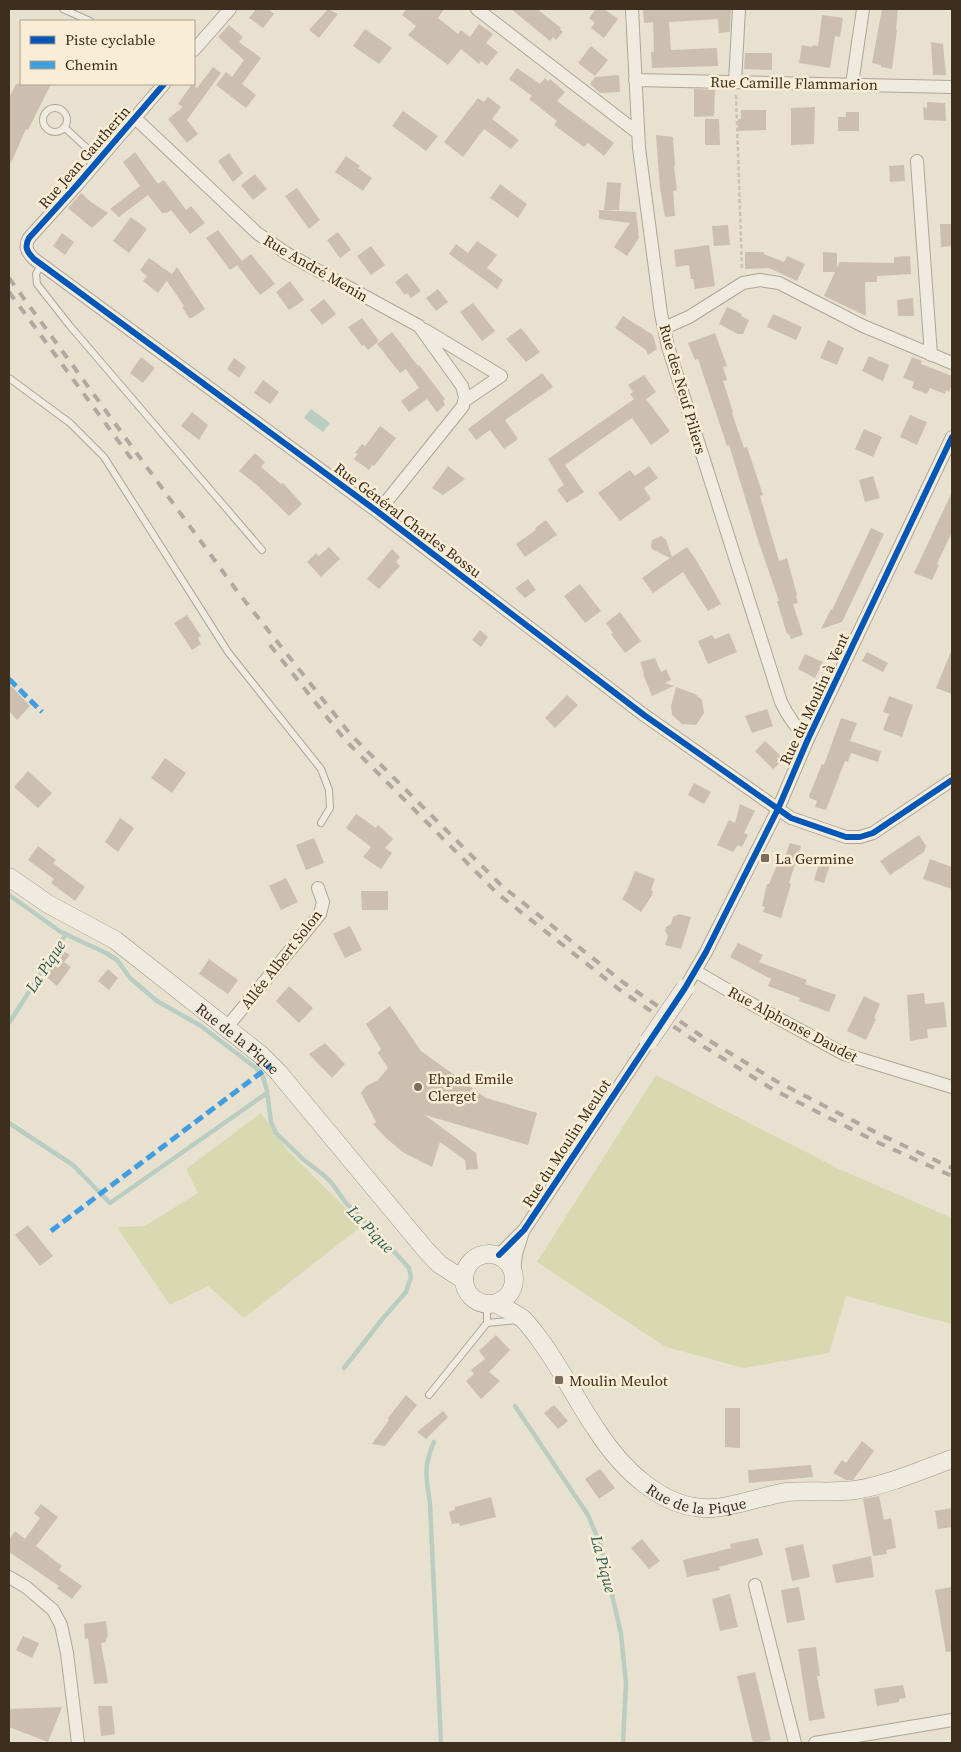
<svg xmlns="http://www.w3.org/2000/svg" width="961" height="1752" font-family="'Source Serif 4',serif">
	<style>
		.green { fill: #d8d9b1 }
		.water { fill: #bacdc2 }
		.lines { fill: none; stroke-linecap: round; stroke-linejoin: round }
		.stream { stroke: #bacdc2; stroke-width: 4.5 }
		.building { fill: #ccbfb0 }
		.lane-casing { stroke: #ada698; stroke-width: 8 }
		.street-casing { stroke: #ada698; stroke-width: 14 }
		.secondary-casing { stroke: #9d9588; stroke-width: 19 }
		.path { stroke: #c8c2b8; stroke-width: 2.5; stroke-dasharray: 4 2.5; stroke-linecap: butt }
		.lane { stroke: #f0ebe1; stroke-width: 6 }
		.street { stroke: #f0ebe1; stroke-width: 12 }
		.secondary { stroke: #f0ebe1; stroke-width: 18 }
		.rail { stroke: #afaaa1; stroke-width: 4; stroke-dasharray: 9 9; stroke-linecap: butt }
		.secondary-bridge-casing { stroke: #9d9588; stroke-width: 19; stroke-linecap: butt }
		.secondary-bridge { stroke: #f0ebe1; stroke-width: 18 }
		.quiet { stroke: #3f9de0; stroke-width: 5; stroke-dasharray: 10 5; stroke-linecap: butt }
		.cycleway-casing { stroke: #f9eed5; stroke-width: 9 }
		.cycleway { stroke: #0057b8; stroke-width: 6 }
		.poi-dot { fill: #7a6d5c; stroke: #f9eed5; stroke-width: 2 }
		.labels { text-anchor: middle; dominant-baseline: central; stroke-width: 5; stroke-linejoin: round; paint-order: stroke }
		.street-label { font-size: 15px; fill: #3e2e1e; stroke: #f9eed5 }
		.poi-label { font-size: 15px; fill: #3e2e1e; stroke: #f9eed5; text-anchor: start }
		.water-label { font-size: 16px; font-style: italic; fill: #2c5f5c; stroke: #f9eed5 }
	</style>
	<rect width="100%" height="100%" fill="#e8e1d0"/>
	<!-- green -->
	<path class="green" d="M656,1075L839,1169L952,1218V1324L846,1296L829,1353L744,1368L666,1347L537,1262Z
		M261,1113L288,1151L363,1225L244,1318L208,1286L170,1305L117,1227L145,1226L198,1193L186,1169Z"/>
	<!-- water -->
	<path class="water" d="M311,409L330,423L323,432L304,418Z"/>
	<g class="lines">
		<!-- stream -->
		<path class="stream" d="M9,895L61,932L106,953L117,960L130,978L157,1001L201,1026L256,1068L263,1077L267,1091L271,1122L276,1133L304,1160L321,1173L331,1182L346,1203L381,1237L409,1268L411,1277L406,1292L384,1317L344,1368
			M9,1023L66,934
			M9,1123L73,1165L110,1203L267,1093
			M515,1406L588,1515L601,1546L621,1634L626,1683L623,1743
			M434,1442C423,1467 426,1477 430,1503L441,1743"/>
	</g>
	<!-- building -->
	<path class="building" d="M256,9H268L274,14L263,28L249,18Z
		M328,9L338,14L319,38L309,30Z
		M407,9H444L438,18L458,34L461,30L470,37L479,24L493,34L486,43L498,52L487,66L481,61L479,64L461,49L448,65L408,35L416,26L402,15Z
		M511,9H537L561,28L560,29L563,32L556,40L553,37L550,41Z
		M596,9H604L618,19L604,38L591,28L595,23L589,18Z
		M643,9H731L730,32L719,33L718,19L669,22L671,50L717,48L718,66L652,68L651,52H654L653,22L644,23Z
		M882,9H898L896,30H897L892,69L881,67V65L872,63Z
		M822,15L843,18L840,37L835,36L830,68L799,63L802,45L812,47L813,45L818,46Z
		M229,25L243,37L239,42L261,58L242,84L256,95L246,108L216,85L226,72L232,77L244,60L218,37Z
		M365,29L392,48L379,64L353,46Z
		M931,42L943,44L946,75H933Z
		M591,46L608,60L595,76L578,63Z
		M745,53H772V70L744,69Z
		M213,67L221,73L187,120L198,134L187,143L168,119L183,107L178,104L192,84L197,88Z
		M517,68L540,84L545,78L548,81L550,79L565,92L557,101L614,143L604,156L588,143L584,147L554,125L557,121L529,99L532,96L509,79Z
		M619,75L620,92L600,93L590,84L595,77Z
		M16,84H51L28,130L26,129L9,167V98Z
		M694,89L715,90L714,116L694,117Z
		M488,97L501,107L492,119L519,140L511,149L484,129L463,157L444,142L478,98L484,102Z
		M927,102L945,103L946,121L924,120L923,107L927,108Z
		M815,107L814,144L791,145V108Z
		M741,110H766V130L738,131V119H741Z
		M403,111L438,136L426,151L392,126Z
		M846,112H859V131H838V117H846Z
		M705,119H719L720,145H705Z
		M656,135L673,137L675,166H674L677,190L673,191L675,216L665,217L660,188Z
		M135,152L158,184L164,180L186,210L191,206L205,223L190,234L171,210L167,213H162L148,195L119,217L110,209L140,186L123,162Z
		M229,153L243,173L233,182L218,161Z
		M346,156L360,166L358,168L372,178L363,191L335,172Z
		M904,165L905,181L890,182L889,166Z
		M255,174L267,189L253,200L241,185Z
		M607,182L621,183L619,210H604Z
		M500,184L527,204L518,218L490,198Z
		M297,188L320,220L309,229L285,196Z
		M81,193L91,202L108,213L92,228L68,208Z
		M599,210L636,212L639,238L627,256L614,247L630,223L599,219Z
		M131,217L147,229L129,253L113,241Z
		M940,224H952V246L941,247Z
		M728,225L730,245L714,246L712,226Z
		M218,230L242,261L251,254L275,284L260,295L237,265L230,270L206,238Z
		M338,232L351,250L340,258L327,240Z
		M62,233L74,242L65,255L53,246Z
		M477,241L497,255L487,268L503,280L497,289L449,254L456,244L468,253Z
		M709,245L715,286L695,289L693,279H691L689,265L676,267L674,250Z
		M371,246L385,265L371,275L357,256Z
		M745,252H764V254L784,262L787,256L805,264L797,281L769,268L745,269Z
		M823,252L837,253V268L840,262L894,263V257L910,256L911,274L877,276V282H865L866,316L824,296L835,272H823Z
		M149,258L172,274L158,293L143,281L147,276L140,270Z
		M177,267L205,309L192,318H189L182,307L184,306L167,281Z
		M407,273L421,291L411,298L407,293L405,295L395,282Z
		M290,281L304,300L289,310L276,292Z
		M438,289L448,302L436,311L426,298Z
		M913,298L914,316H898L897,300Z
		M324,299L336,314L322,325L310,310Z
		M473,303L495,331L482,341L460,312Z
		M727,307L742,314L741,316L749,320L743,334H738L719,324Z
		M773,314L802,327L796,340L767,327Z
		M623,316L653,335L657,349L648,355L646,350L615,328Z
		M362,318L379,341L368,350L364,345L362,346L348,327Z
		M521,328L540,352L526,362L506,339Z
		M392,332L418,366L419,365L445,399L443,401L445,405L437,412L427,399L409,412L401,401L419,388L406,369L400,373L377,344Z
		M715,333L727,366L723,367L727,380L723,381L733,412L732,413L744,448L747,447L763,495L760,496L779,561L787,558L797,595L796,596L798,603L793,604L803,635L791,639L789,634H787L782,618L777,601H779L759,543L729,445L727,446L698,359L695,360L688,343Z
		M828,340L844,348L837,365L820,358Z
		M869,356L889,365L883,381L862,371Z
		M141,357L155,368L143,383L130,373Z
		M912,357L922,361L921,364L952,376V384L949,392L946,390L945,394L930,388L927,394L912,388L914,382L903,378Z
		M234,358L246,367L239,378L227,369Z
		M542,373L553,387L505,420L518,439L504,449L490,430L476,440L468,429Z
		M644,375L656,392L646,399L670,431L651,445L632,418L586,450L565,465L584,492L567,503L557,490L564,485L548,459L634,399L630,394L633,392L628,385Z
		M263,380L279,392L270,404L254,393Z
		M192,412L208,425L199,440L181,426Z
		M910,415L927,422L917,445L900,437Z
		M380,426L396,438L374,466L372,465L369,470L354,459L358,454L355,453L362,444L365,446Z
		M864,429L882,437L873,457L855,449Z
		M255,453L265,462L261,467L281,484L283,483L302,504L289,516L257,485L239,471Z
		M448,466L465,479L443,495L432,488Z
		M649,466L658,478L644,488L651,499L620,521L598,493L630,470L635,476Z
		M873,476L880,498L865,502L859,480Z
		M952,492V532L937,564L939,565L932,580L914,573Z
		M546,520L557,535L525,557L516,544L536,530L535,528Z
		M871,528L884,534L842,622L821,629L831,609L832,610Z
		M661,536L666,540L672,557L687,547L698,563L721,604L708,611L683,572L653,593L642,578L670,558L652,549L651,546L652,540Z
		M329,547L340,559L321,577L307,562L316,553L319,556Z
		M392,549L400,557L396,562L400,566L379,589L367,579Z
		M528,579L536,590L525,598L515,588Z
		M580,584L601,611L585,623L564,596Z
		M620,612L641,641L625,653L611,634L613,633L606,623Z
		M187,615L201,636L198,638L201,644L192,650L174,623Z
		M480,630L488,637L481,647L472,640Z
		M729,633L737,652L708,664L698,641L712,635L715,639Z
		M952,649V694L936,688Z
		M867,652L888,663L883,672L862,661Z
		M805,654L823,662L815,678L798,669Z
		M655,658L661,672L666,669L671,680L665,683L674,686L652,696L643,674L644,673L640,662Z
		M9,684L30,706L17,720L9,711Z
		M676,687L695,694L702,700L704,713L696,725L682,724L672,715L671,706Z
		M567,695L578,705L555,728L545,718Z
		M889,696L913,705L902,737L883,730L889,714L883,712Z
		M767,709L773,726L752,733L745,716Z
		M841,718L857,723L850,741L881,751L878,762L851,753L848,762L845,761L826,810L815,807L817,801L810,798L809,796L822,764L824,765Z
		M765,741L784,759L773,769L755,751Z
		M165,758L186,773L172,793L151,778Z
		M28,771L52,793L38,808L14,787Z
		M694,783L711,792L704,804L688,795Z
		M740,804L755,811L744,833L748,835L742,847L738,845L733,852L717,845L729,820L735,823Z
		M356,814L376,828L378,825L393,839L385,848L392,853L381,869L363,857L371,847L346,828Z
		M120,818L134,828L118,852L105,842Z
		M919,835L926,846L924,852L890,875L880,861Z
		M314,838L324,863L306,870L296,845Z
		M790,843L801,846L789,883L791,884L781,918L763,912L765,907L762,906L767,884H769L779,860L783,862Z
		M38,846L56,860L53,863L85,887L75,901L51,883L54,879L28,860Z
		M930,859L952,867V889L923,879Z
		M820,861L830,865L824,883L814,880Z
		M635,871L655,879L651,890L653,891L651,897L641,912L622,899L627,891Z
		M286,878L298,902L281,910L269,886Z
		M361,891H388V910H362Z
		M679,914L691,917L681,949L665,945L668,936L665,931L666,927L671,924L673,917Z
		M350,926L362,950L345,958L333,934Z
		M738,943L763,955L759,962L807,980L805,984L836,995L829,1012L799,1001L800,998L768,986L771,979L730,957Z
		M60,949L70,955L64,962L71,967L57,986L42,973Z
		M209,959L238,980L228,994L199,974Z
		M108,969L118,978L109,990L98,981Z
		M289,986L313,1008L299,1023L276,1001Z
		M924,993L925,1004L944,1002L947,1027L927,1029L928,1038L910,1041L907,995Z
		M864,996L880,1004L874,1018L876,1019L866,1040L847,1031Z
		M390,1006L421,1051L486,1098L537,1113L528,1145L425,1115L476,1153L478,1169L466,1170L465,1160L440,1142L432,1167L404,1153L387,1139L373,1124L376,1122L361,1093L366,1086L378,1080L388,1068L378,1053L381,1049L366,1024Z
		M325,1043L345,1064L332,1078L309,1054Z
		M28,1225L53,1256L40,1266L15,1235Z
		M496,1335L510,1350L489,1372L500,1381L481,1399L466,1381L474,1374L471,1370L485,1359L479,1351Z
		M406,1395L417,1405L385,1446L372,1444L389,1420L388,1418Z
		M554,1405L568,1421L558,1429L544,1413Z
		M725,1408H740V1448L725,1447Z
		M443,1411L448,1417L426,1439L417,1432Z
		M862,1441L874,1451L853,1480H846L833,1473L842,1460L846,1463Z
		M811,1465L813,1477L749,1483L748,1470Z
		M600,1469L615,1488L599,1499L585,1479Z
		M879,1496L884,1520L891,1518L896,1548L886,1550L887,1554L873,1556L863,1499Z
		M491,1497L496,1517L460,1526L459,1523L452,1524L449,1512L455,1510V1507Z
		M41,1504L58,1517L36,1546L62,1566L59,1570L82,1586L72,1599L57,1588L59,1586L9,1552V1540L15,1531L25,1539L40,1518L34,1513Z
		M952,1508V1527L938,1529L935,1511Z
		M758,1538L763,1555L719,1567L720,1570L687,1577L683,1560L731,1548L730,1544Z
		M642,1539L660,1561L649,1569L631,1548Z
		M803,1544L810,1577L792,1581L785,1548Z
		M871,1556L874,1577L836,1583L832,1565Z
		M799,1587L805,1620L787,1623L781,1590Z
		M952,1587V1651L946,1652L935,1590Z
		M730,1594L738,1627L720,1631L712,1599Z
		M106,1621L108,1637L106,1638V1642L101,1643L108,1683L94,1684L88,1638L85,1639L84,1624Z
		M23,1636L39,1643L32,1658L16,1650Z
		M816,1647L820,1676H817L825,1718L809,1721L798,1649Z
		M755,1672L771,1740L757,1743H753L737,1676Z
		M903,1685L906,1698L899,1699V1702L877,1706L874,1689Z
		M98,1706H112L115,1734L101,1736Z
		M62,1707L48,1742L9,1727V1709Z"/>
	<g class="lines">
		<defs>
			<path id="lane" d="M63,9L90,21
				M43 120a12 12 0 1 1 24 0a12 12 0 1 1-24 0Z
				M64,127L99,159
				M41,265L36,274L37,284L70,326L262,550
				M9,378L70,423L104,457L228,652L321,769L329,790L330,808L321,823
				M487,1323L517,1320
				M429,1395L487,1323V1305"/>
			<path id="street" d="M477,9L638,133
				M632,9L639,148L661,314L668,347L781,702C788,717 796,728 808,739
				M194,50L230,9
				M635,80L952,87
				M735,82L739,9
				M164,84L77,185L29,238C24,247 27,252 34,259L378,512L644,715L791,818L846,837H860L873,833L952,780
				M852,84L863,9
				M134,117L257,233L286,253L419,326L462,386L465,397L463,406L378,512
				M917,161L931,355
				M664,328L689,317L743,283L760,280L779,283L863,326L952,363
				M425,330L501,376L464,401
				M695,971L750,1003L844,1054L952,1087
				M685,988L706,952L778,809L808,739L952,437
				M227,1027L320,914L323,902L318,888
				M499,1255L524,1230L649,1041
				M514,1271L516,1254L523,1232
				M9,1577L26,1587L53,1610L61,1625L67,1653L78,1743
				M755,1585L795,1743
				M815,1743L952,1720"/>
			<g id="secondary">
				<path id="s1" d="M9,877L48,904L115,940L261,1055L278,1072L425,1249L439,1264L464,1280"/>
				<circle cx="489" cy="1279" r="25"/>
				<path id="s2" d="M497,1304C505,1309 516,1313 523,1319C529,1325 535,1333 540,1340C561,1368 576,1400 596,1429C621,1468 663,1511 713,1508C738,1506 762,1496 787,1492C810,1490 832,1493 855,1490C888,1485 921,1470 952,1459"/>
			</g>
		</defs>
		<!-- lane casing -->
		<use href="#lane" class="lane-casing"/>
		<!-- street casing -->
		<use href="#street" class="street-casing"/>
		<!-- secondary casing -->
		<use href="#secondary" class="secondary-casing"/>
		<!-- path -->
		<path class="path" d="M736,95L742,269"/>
		<!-- lane -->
		<use href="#lane" class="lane"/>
		<!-- street -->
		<use href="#street" class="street"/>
		<!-- secondary -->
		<use href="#secondary" class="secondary"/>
		<!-- rail -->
		<path class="rail" d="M9,278L237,591L351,735L502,886L624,983L700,1035L776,1081L881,1135L952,1168
			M9,292L136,465
			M270,645L345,740L498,894L620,990L698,1043L774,1090L879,1143L952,1176"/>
		<defs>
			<path id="secondary-bridge" d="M649,1041L685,988"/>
		</defs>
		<!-- secondary-bridge casing -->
		<use href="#secondary-bridge" class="secondary-bridge-casing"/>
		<!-- secondary-bridge -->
		<use href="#secondary-bridge" class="secondary-bridge"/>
		<!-- quiet -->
		<path class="quiet" d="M9,679L42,712
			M51,1231L271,1065"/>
		<defs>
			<path id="cycleway" d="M164,84L77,185L29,238C24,247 27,252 34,259L378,512L644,715L791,818L846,837H860L873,833L952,780
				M499,1255L524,1230L685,988L706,952L778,809L808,739L952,437"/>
		</defs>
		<!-- cycleway casing -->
		<use href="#cycleway" class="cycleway-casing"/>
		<!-- cycleway -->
		<use href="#cycleway" class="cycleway"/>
	</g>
	<!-- markers -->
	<g class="poi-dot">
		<rect x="760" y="853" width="10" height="10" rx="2.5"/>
		<circle cx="418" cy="1087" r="5"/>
		<rect x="554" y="1375" width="10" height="10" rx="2.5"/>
	</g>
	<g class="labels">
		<!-- street labels -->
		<g class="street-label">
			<text transform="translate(794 83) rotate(1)">Rue Camille Flammarion</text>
			<text transform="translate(84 157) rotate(-49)">Rue Jean Gautherin</text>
			<text transform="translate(316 268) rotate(30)">Rue André Menin</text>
			<text transform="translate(683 389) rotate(74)">Rue des Neuf Piliers</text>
			<text transform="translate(408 520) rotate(37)">Rue Général Charles Bossu</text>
			<text transform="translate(814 699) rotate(-65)">Rue du Moulin à Vent</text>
			<text transform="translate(281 959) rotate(-52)">Allée Albert Solon</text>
			<text transform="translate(793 1024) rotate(28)">Rue Alphonse Daudet</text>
			<text stroke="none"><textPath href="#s1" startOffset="281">Rue de la Pique</textPath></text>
			<text transform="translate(566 1143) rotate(-57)">Rue du Moulin Meulot</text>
			<text stroke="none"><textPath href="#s2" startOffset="292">Rue de la Pique</textPath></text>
		</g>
		<!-- poi labels -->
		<g class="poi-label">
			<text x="775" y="858">La Germine</text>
			<text x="428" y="1078">Ehpad Emile<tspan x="428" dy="17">Clerget</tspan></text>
			<text x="569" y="1380">Moulin Meulot</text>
		</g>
		<!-- water labels -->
		<g class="water-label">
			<text transform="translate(45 966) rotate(-57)">La Pique</text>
			<text transform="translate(371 1229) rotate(46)">La Pique</text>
			<text transform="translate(604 1564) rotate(75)">La Pique</text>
		</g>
	</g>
	<!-- border -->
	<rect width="961" height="1752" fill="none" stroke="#3e2e1e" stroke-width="20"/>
	<!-- legend -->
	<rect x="20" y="20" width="175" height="65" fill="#f9eed5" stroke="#aea18c"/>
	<rect x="30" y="36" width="25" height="8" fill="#0057b8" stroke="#aea18c"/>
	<text x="65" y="45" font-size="15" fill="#3e2e1e">Piste cyclable</text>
	<rect x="30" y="61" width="25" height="8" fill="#3f9de0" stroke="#aea18c"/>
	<text x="65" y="70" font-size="15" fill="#3e2e1e">Chemin</text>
</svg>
